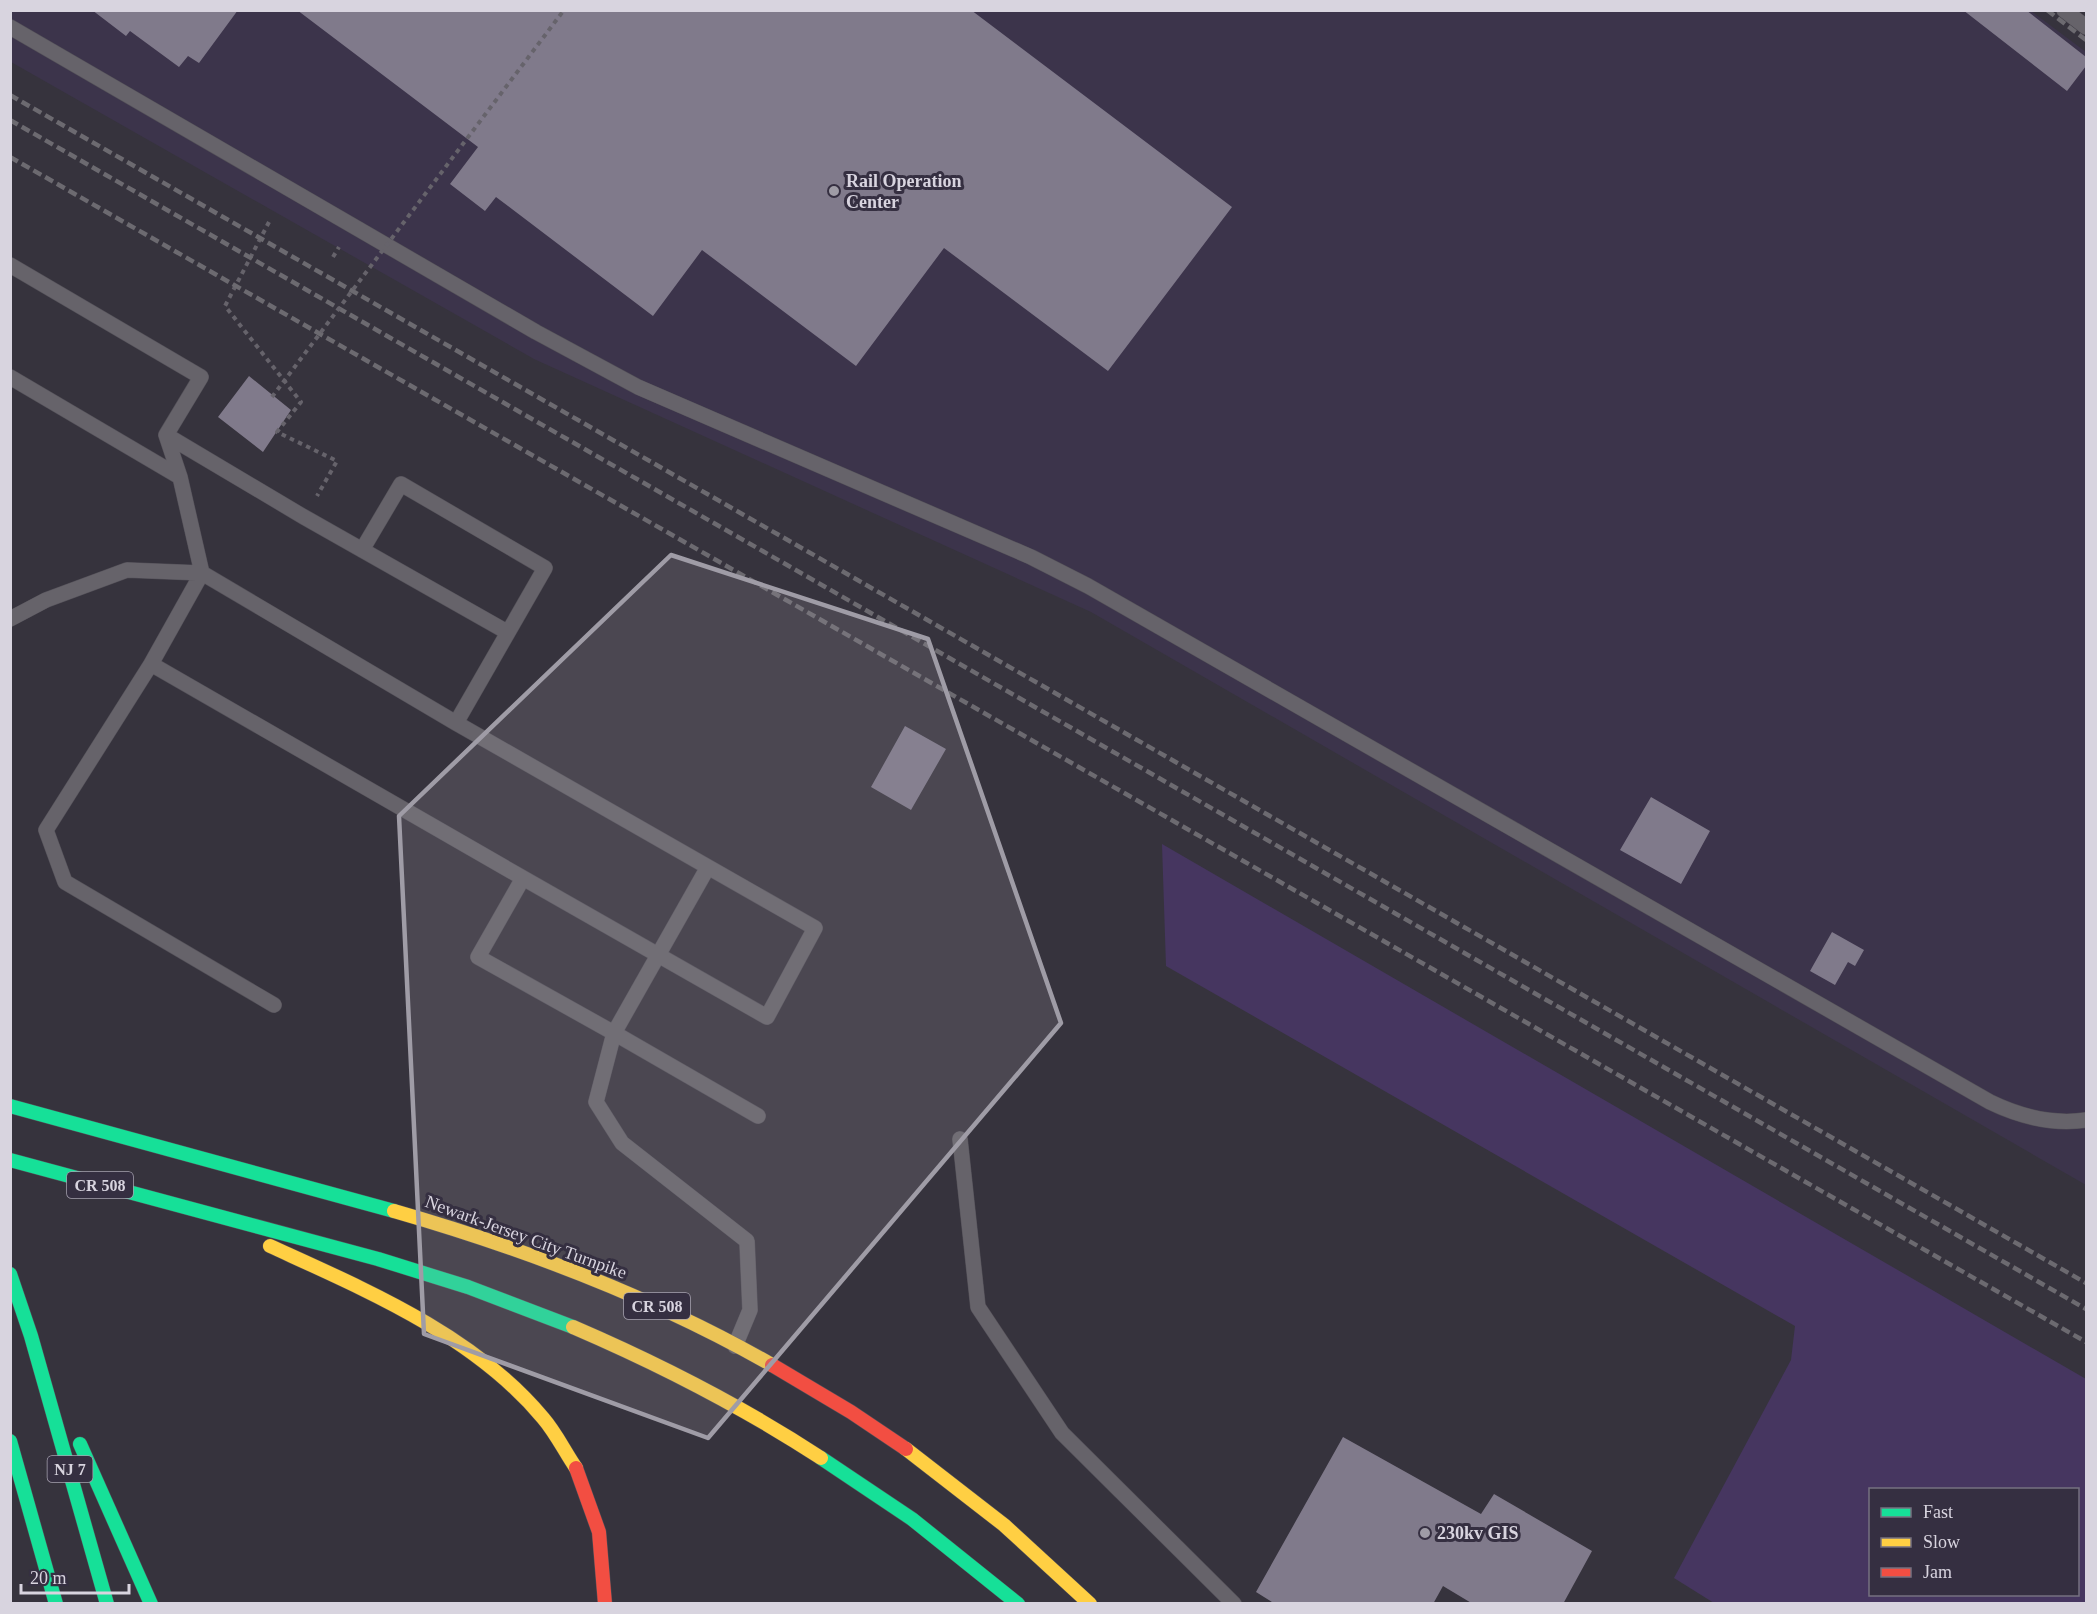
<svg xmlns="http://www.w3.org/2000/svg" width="2097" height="1614" font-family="'Times New Roman',serif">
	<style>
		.built { fill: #3c344b }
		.green { fill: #463660; fill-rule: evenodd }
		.building { fill: #807a8b }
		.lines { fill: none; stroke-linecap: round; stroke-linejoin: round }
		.lane-casing { stroke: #535058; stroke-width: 16 }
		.fast-casing { stroke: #535058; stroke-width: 15 }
		.slow-casing { stroke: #535058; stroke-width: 15 }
		.jam-casing { stroke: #535058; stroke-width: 15 }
		.path { stroke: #66636b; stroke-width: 4; stroke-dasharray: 4.5 4.5; stroke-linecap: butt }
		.lane { stroke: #66636a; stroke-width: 15 }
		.fast { stroke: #16e098; stroke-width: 14 }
		.slow { stroke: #ffcf43; stroke-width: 14 }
		.jam { stroke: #f24e42; stroke-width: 14 }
		.rail { stroke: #6c6a70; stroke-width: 4.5; stroke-dasharray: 9 4.5; stroke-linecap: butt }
		.path-bridge { stroke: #66636b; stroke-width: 4; stroke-dasharray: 4.5 4.5; stroke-linecap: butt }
		.marked { fill: #9f9ca6; fill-opacity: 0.2; stroke: #9f9ca6; stroke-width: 4.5; stroke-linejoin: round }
		.poi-dot { fill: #9f9ca6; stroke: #352f41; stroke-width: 2 }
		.labels { text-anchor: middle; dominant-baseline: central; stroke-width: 6; stroke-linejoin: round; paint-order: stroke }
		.shield { fill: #352f41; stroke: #a7a2b0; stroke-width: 1.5 }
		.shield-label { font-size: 16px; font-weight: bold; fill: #d8d4df }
		.poi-label { font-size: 18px; font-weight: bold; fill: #d8d4df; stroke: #352f41; text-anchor: start }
		.street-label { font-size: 18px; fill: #d8d4df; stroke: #352f41 }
	</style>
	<rect width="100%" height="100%" fill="#36333d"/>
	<!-- built -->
	<path class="built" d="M11,10L2031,11L2086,52V1185L1091,612L534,359L11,62Z"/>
	<!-- green -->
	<path class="green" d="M1162,844L2086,1379V1603H1714L1674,1578L1791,1360L1795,1326L1166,966ZM1870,1490H2078V1594H1870Z"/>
	<!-- building -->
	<path class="building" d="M92,10H238L199,63L188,56L179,67L130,31L126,36Z
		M297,10H971L1232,207L1108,371L944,248L856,366L702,250L653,316L496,197L485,211L450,184L478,147Z
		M1963,10H2026L2086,57V66L2067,91Z
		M249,376L291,410L263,452L218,417Z
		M905,726L946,749L911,810L871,787Z
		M1651,797L1710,831L1681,884L1620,850Z
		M1832,932L1864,950L1855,966L1848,962L1835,985L1810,971Z
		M1343,1437L1481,1514L1494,1494L1592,1551L1563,1604H1473L1443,1586L1433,1604H1275L1256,1592Z"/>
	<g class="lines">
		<defs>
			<path id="lane" d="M2064,10L2086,27
				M10,27L536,332L638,387L1031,557L1088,586L1990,1102C2021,1117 2052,1125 2086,1120
				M10,265L201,377L166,435L304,517L507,632
				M10,377L180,477
				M166,435L180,477L202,573L151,664L523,878L478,957L614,1033L596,1102L622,1143L747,1241L750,1310L735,1346
				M362,550L401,484L545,568L456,723
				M10,619L46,600L127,570L202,573L456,723L708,867
				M151,664L46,830L65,882L274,1005
				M523,878L767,1017L815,928L708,867L614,1033L758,1116
				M960,1139L978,1307L1062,1433L1234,1604"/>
			<path id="fast" d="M10,1106L394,1211
				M10,1160L378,1259L468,1287L573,1327
				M10,1274L31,1336L107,1604
				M10,1441L56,1604
				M80,1444L151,1604
				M821,1458L912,1519L1018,1604"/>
			<path id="slow" d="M394,1211C526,1249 653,1297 772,1365
				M270,1246C366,1290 474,1335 543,1418C556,1433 565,1452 576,1468
				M573,1327C659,1364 743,1407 821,1458
				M906,1449L1004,1525L1090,1604"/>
			<path id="jam" d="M772,1365L851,1412L906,1449
				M576,1468L599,1532L605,1604"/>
		</defs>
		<!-- lane casing -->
		<use href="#lane" class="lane-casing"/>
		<!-- fast casing -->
		<use href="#fast" class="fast-casing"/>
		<!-- slow casing -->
		<use href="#slow" class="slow-casing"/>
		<!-- jam casing -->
		<use href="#jam" class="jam-casing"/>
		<!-- path -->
		<path class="path" d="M269,222L225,306L301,402L277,432L337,461L317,496
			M333,257L339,247"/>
		<!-- lane -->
		<use href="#lane" class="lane"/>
		<!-- fast -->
		<use href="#fast" class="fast"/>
		<!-- slow -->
		<use href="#slow" class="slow"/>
		<!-- jam -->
		<use href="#jam" class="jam"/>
		<!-- rail -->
		<path class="rail" d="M2047,10L2086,40
			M10,95L2086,1283
			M10,120L2086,1309
			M10,157L2086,1342"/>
		<!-- path-bridge -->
		<path class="path-bridge" d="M272,397L564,10"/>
	</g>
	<!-- marked area -->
	<path class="marked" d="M671,555L928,639L1061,1023L708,1438L424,1334L399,816Z"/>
	<!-- markers -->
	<g class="poi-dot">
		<circle cx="834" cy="191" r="6"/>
		<circle cx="1425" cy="1533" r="6"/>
	</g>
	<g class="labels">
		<!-- shield labels -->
		<g class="shield">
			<rect x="67" y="1172" width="66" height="26" rx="4.5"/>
			<rect x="624" y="1293" width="66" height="26" rx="4.5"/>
			<rect x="47.5" y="1456" width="45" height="26" rx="4.5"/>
		</g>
		<g class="shield-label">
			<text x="100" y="1185">CR 508</text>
			<text x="657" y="1306">CR 508</text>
			<text x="70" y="1469">NJ 7</text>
		</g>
		<!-- poi labels -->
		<g class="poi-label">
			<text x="846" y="181">Rail Operation<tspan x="846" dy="21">Center</tspan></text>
			<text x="1437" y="1533">230kv GIS</text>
		</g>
		<!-- street labels -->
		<g class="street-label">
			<text transform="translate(526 1237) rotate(20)">Newark-Jersey City Turnpike</text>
		</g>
	</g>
	<!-- border -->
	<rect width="2097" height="1614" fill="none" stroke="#d8d4df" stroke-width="24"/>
	<!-- legend -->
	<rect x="1869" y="1488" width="210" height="108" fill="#352f41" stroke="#767180" stroke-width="1.5"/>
	<rect x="1881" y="1508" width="30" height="9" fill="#16e098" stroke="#767180" stroke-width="1.5"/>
	<text x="1923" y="1518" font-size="18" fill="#d8d4df">Fast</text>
	<rect x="1881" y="1538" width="30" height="9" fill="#ffcf43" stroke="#767180" stroke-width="1.5"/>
	<text x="1923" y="1548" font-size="18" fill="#d8d4df">Slow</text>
	<rect x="1881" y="1568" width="30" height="9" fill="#f24e42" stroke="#767180" stroke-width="1.5"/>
	<text x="1923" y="1578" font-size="18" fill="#d8d4df">Jam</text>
	<!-- scale -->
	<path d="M21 1584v9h108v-9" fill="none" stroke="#d8d4df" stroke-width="3"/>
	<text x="30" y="1584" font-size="18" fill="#d8d4df" stroke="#352f41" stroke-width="4.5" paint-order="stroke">20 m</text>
</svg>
